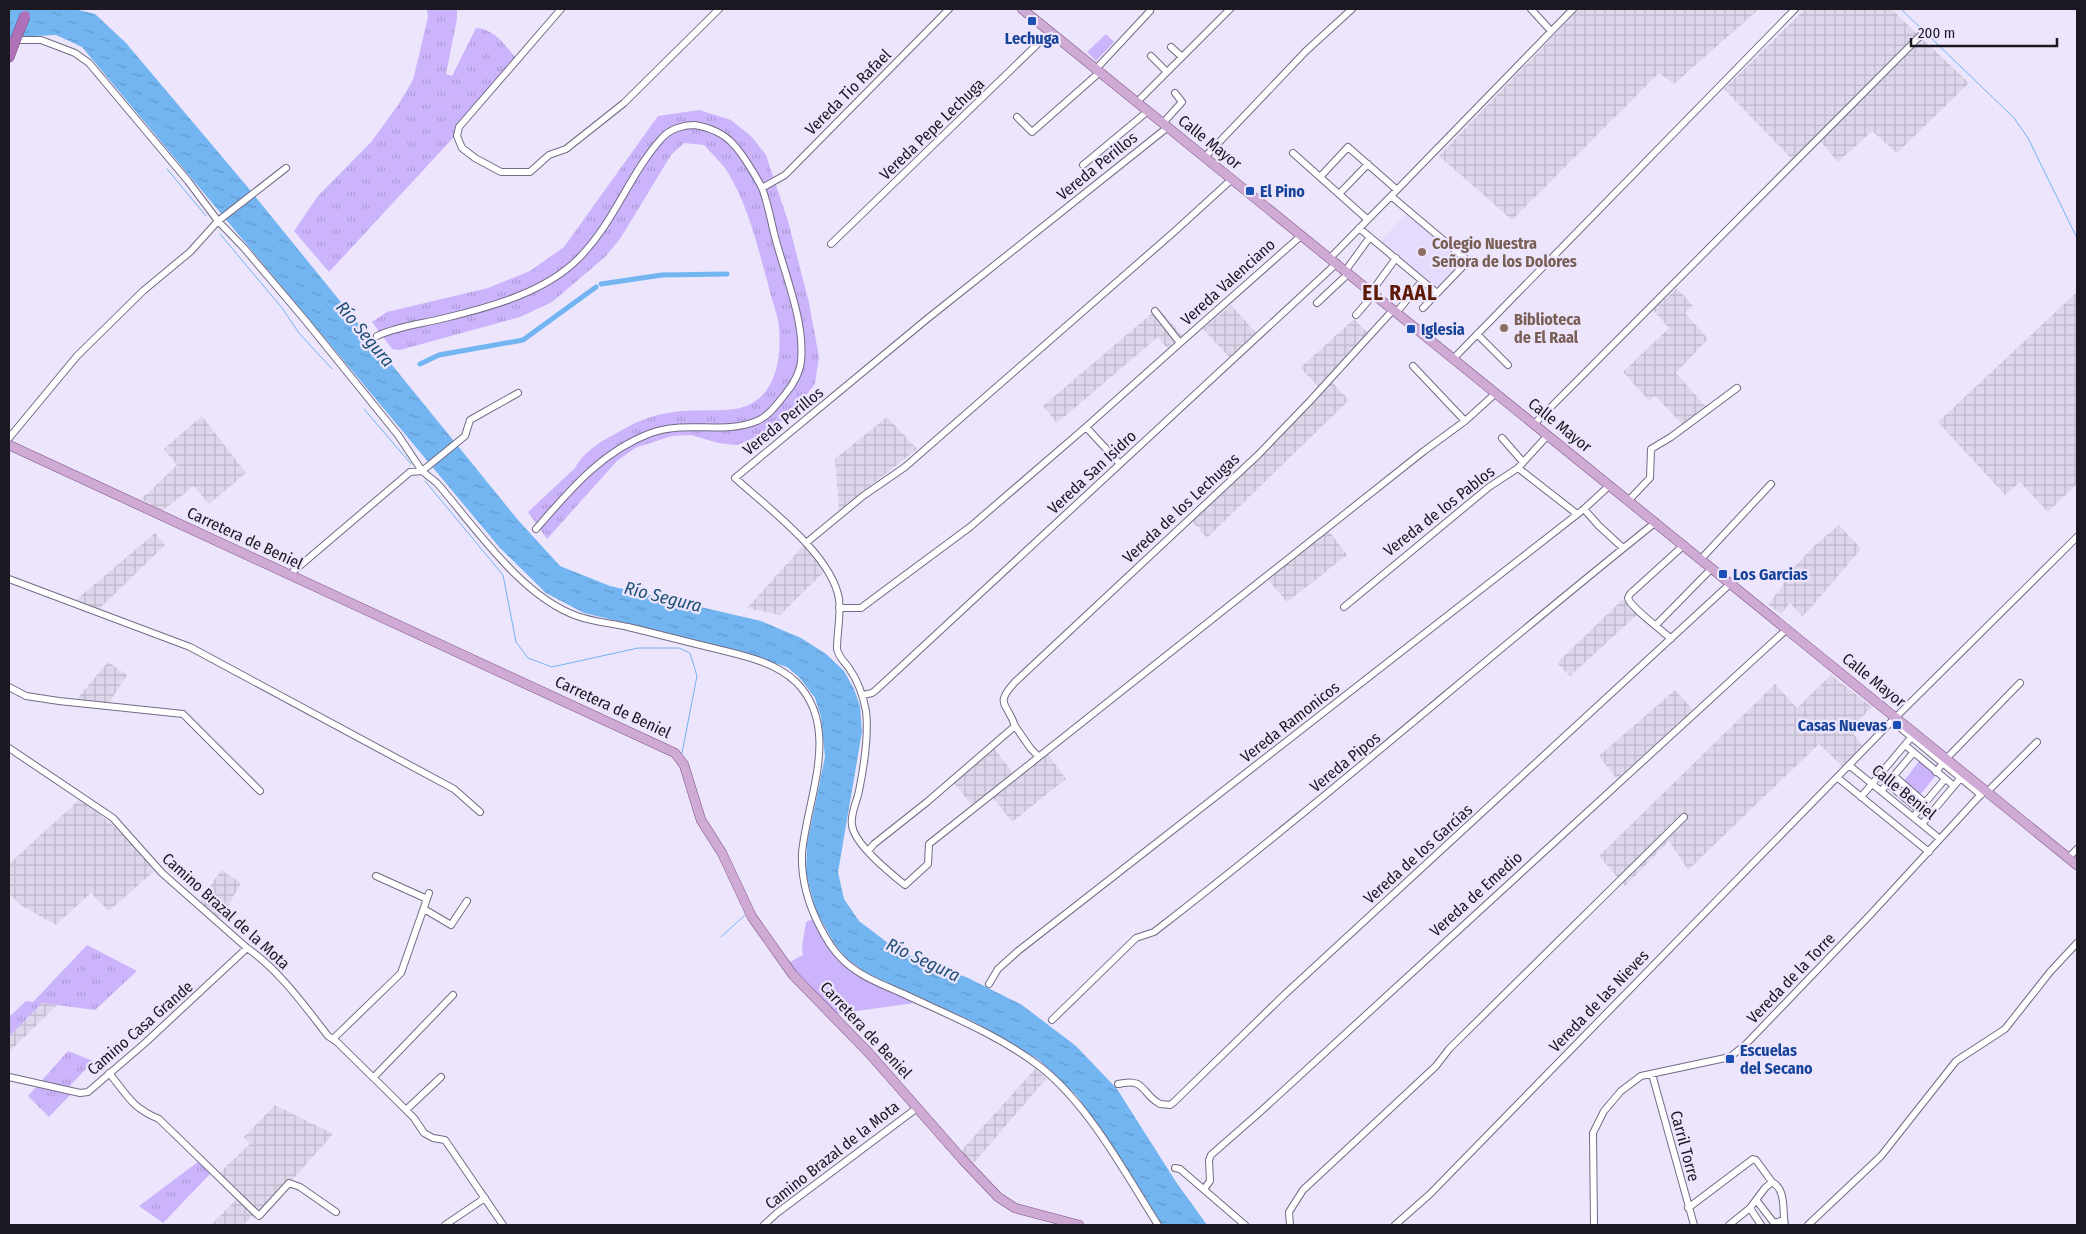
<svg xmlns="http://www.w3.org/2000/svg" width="2086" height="1234" font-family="'Fira Sans Condensed',sans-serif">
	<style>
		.industrial { fill: url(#industrial-grid) }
		.built { fill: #e6dbff }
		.grass { fill: url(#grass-tufts) }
		.green { fill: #ccb4fc }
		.water { fill: url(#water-ripples) }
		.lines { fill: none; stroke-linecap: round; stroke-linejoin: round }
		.stream { stroke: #72b5f1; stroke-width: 1 }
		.canal { stroke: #72b5f1; stroke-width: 5 }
		.minor-casing { stroke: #736b84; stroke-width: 8 }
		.major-casing { stroke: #7b5283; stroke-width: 10 }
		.highway-casing { stroke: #7b5283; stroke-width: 11 }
		.minor { stroke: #fff; stroke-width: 6 }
		.major { stroke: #cfaad4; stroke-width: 9 }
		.highway { stroke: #af71b7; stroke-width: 10 }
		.highway-bridge-casing { stroke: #7b5283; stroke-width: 11; stroke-linecap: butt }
		.highway-bridge { stroke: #af71b7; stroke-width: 10 }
		.transit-dot { fill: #1a4fb4; stroke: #ece5fc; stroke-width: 2 }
		.education-dot { fill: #8d6e63; stroke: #ece5fc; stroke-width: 2 }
		.labels { text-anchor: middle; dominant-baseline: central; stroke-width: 4.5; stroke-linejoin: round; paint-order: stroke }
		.transit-label { font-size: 16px; font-weight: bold; fill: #164399; stroke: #ece5fc; text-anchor: start }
		.street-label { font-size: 16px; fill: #1b1822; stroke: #ece5fc }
		.education-label { font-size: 16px; font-weight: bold; fill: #785e54; stroke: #ece5fc; text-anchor: start }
		.water-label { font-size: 18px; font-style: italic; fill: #1f5077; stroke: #ece5fc }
		.district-label { font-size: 21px; font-weight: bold; letter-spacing: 1px; fill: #5c1a06; stroke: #ece5fc }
	</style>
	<defs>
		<pattern id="industrial-grid" width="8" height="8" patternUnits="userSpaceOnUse" patternTransform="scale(1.25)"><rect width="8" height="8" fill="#ded7ec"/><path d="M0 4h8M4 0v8" fill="none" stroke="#beb8ca"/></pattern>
		<pattern id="grass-tufts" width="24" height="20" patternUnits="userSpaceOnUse" patternTransform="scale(1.25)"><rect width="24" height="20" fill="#ccb4fc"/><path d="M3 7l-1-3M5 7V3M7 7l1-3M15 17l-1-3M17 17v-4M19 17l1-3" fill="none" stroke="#af9ad8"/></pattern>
		<pattern id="water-ripples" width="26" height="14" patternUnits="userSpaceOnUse" patternTransform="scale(1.25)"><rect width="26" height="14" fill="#72b5f1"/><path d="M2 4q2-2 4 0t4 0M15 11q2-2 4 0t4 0" fill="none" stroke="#629bce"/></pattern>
	</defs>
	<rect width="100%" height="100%" fill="#ece5fc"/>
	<!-- industrial -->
	<path class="industrial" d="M1579,9H1759L1674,84L1659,73L1512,220L1439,156Z
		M1805,9H1891L1969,83L1897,153L1872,131L1838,162L1816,136L1792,159L1724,89Z
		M1677,288L1693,306L1685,313L1708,339L1676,373L1706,407L1683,425L1655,396L1649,401L1623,372L1669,328L1653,310Z
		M2077,292V484L2048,512L2020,482L2005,495L1938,422Z
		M1231,305L1257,334L1230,358L1203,329Z
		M1158,308L1182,335L1167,348L1158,337L1057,423L1043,406Z
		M1354,319L1368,333L1318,386L1300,368Z
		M1331,381L1349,400L1207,538L1192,521Z
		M202,416L246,473L209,504L194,486L162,511L140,498L147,494L177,465L164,449Z
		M887,417L917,449L839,510L835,459Z
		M1839,525L1861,549L1808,611L1802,616L1790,603L1781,614L1768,604L1783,586L1784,578L1814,546Z
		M1326,527L1347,555L1287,602L1264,575Z
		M155,533L165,545L99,609L76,600Z
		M804,545L824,572L780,615L747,608Z
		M1623,599L1637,615L1570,676L1557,663Z
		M108,662L127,675L109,703L77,699Z
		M1831,675L1872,707L1850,729L1864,748L1842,766L1819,744L1688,870L1669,841L1625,886L1599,856L1775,684L1797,708Z
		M1675,690L1693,710L1617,779L1599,756Z
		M994,748L1013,773L1047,753L1066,779L1012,822L992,796L975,809L953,782Z
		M80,799L129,838L154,871L109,911L91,893L56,925L22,906L9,894V864Z
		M221,870L241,883L220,920L199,903Z
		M42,1003L57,1005L9,1052V1037Z
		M1036,1068L1046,1079L972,1165L960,1152Z
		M275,1105L333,1134L293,1179L243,1225H211L241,1195L219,1173L250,1144L244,1137Z"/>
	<!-- built -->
	<path class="built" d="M1406,214L1418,224L1420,223L1464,261L1435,290L1380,242Z"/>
	<!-- grass -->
	<path class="grass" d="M427,9H457V19L446,74L452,76L476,28C494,29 504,44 515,57L453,138L329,272L294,231L318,196L372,141L398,105L413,80L428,17Z
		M699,110L731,120L752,137L766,155L788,221L809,303L819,357L815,384L794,411L770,431L737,445L718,443L691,435L672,436L635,448L617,461L547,539L528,512L575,468C583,453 599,442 615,434C630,425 646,417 663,414C687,408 711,412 735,409C774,403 782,362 779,328C778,315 772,301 769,288C758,248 749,207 727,171C721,162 711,153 704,145L684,143L671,155L620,239L605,257L552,302L520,317L400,350L392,349L372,322L387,312L488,288L530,271L564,247L658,116Z
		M87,945L137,971L95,1010L42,1003L9,1037V1017L26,1001L33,1002Z
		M68,1051L93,1061L70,1086L72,1093L49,1117L28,1096Z
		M199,1161L210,1174L163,1223L139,1206Z"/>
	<!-- green -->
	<path class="green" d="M1106,34L1114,42L1096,61L1087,52Z
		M1920,760L1937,774L1919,796L1903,782Z
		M813,919L857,974L914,1003L835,1014L788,963L803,955L802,946L806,922Z"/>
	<!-- water -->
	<path class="water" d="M22,9H74L95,14L126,43L245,184L518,520L560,566L610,586L761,621L801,638L826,654L844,671L854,689L860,706L862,732L838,872L844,899L859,921L888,943L906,954L968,978L1022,1005L1076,1046L1117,1089L1176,1182L1207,1225H1162L1126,1166L1077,1096L1039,1060L974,1022L868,974L846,958L834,943L816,911L806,874L807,843L825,757L821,717L815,698L799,677L787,667L716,645L584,613L546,593L500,548L82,47L56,35L9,37V10Z"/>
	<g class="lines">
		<!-- stream -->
		<path class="stream" d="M1901,9L2014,118L2028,138L2077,238
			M167,169L206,216
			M220,234L282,308L299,333L332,369
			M364,409L411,464
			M425,481L503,575L516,642L528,658L552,667L638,648H679L690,653L697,676L682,753
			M721,937L745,915"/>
		<!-- canal -->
		<path class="canal" d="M601,284L662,275L727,274
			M420,364L439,355L523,340L596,287"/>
		<defs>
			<path id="minor" d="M561,9L459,127L457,136L462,148L475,158L501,172H530L549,155L566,149L624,103L719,9
				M1531,9L1551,31
				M9,40H41L75,53L89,63L188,181L218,221L244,248L305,320L398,435L422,471L437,483C475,527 521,596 577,616C593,622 611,623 628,627C658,634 687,642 717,649C745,656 775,662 796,682C842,728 807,798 802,853C801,877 808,903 819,925C824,935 833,950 841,958C858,976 884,985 906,995C951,1016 998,1035 1038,1065C1088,1103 1125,1173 1158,1225
				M1171,47L1182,57
				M1151,56L1167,72
				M1096,69L1150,11
				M1137,102L1230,9
				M1017,117L1032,132L1100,72
				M1163,123L1182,102L1175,93
				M1168,127L927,319L735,478C767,507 832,555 839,599C841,615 837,633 837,649C839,658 844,661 849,668C858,681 863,695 866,711C869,736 864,766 859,791C857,801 850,815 852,825C854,844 890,873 905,885L928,864L929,844L1424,451L1465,421L1496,393
				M1293,153L1367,219
				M1205,157L1306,51L1352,9
				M1083,165L1148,111
				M1320,177L1348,147L1396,189
				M762,188L785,175L949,9
				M1339,194L1368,164
				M1391,196L1573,9
				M1359,228L1437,293
				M831,244L1050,32
				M1330,258L1391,196L1468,261L1423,308
				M1346,270L1370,237
				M1372,291L1396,258
				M1317,303L1349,273
				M1155,311L1180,343L1302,235
				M1397,312L1422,281
				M1356,315L1374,294
				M1477,334L1508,365
				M377,336C398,326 422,324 445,318C491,307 545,292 578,259C615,222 629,174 662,138C670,129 683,125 694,125C709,127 725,134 734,145C742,153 757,178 762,188C768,203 771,222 775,237C785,275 805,322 801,361C800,372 793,385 786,393C778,403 769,416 757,421C723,435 686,420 651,433C602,451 569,491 536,529
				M1454,358L1795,9
				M1413,366L1465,421
				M1535,423L1922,34
				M9,438L77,356L143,291L190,252L218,221L286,168
				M1502,438L1523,462
				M1120,464L1086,427L1180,343
				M1518,468L1577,514
				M1629,500L1650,478L1651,449L1671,437L1737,388
				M1584,509L1599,526L1623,548
				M806,543L863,496L905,467L1175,231L1232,179
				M1701,559L1771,484
				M289,575L410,472L422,471L465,436L470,420L518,393
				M9,579L190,647L454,789L480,812
				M1344,607L1489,487L1518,468L1548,435
				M839,608H861L877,596L970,527L1086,427
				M1657,624L1712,568
				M1671,639C1662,630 1630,607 1628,598L1630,594L1684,545
				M9,687L26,696L59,701L183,714L260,791
				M863,695L872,693L876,690L1337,263
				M1892,721L1981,795
				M1015,726C1007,702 994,705 1015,682L1258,455L1310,401L1394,309
				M1905,745L1954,786
				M9,748L113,818L162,873L247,948C279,970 304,1005 328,1036L337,1042L394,1098L414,1118L424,1133L433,1138L445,1140L503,1225
				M1850,766L1940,839
				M1936,772L1946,759L2020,683
				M1894,776L1925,803
				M1838,778L1929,852
				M1888,784L1919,810
				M1881,791L1913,753
				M1987,792L2037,742
				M1861,797L1914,734
				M1913,817L1945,779
				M1922,824L1964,774
				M868,851L874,844L927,802L1015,726L1031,749L1038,756
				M2068,858L2077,849
				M376,876L427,899
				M424,909L451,925L467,901
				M989,984L998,969L1018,951L1584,509L1610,485
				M1052,1020L1136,938L1154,932C1325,800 1487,657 1656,522
				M333,1039L401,973L429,893
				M109,1073C128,1096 131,1107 159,1119L259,1216L289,1183L300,1187L336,1212
				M1652,1074L1694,1225
				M9,1077L80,1093L88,1092L145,1043L247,948
				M374,1077L453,995
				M1118,1084C1146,1077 1141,1094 1160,1104L1170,1105L1174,1102L1284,995L1731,583
				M406,1110L441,1077
				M1175,1168L1180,1169L1245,1225
				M1204,1189L1210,1181L1209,1160L1211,1155L1260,1112L1787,629
				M1757,1201L1774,1223L1784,1220
				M1688,1208L1753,1159L1756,1160L1772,1182
				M1750,1208L1761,1225
				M445,1225L485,1198
				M764,1225L777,1213L917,1108
				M1290,1225L1289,1212L1303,1190L1436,1066L1449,1049L1684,817
				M1395,1225L1430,1194L1892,721L2077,537
				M1594,1225L1593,1133L1604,1111L1621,1091L1641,1076L1730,1057L1746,1044L1870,915L1985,790
				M1729,1225L1750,1208L1765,1188L1772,1182C1787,1190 1782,1212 1785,1225
				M1808,1225L1881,1156L1956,1061L2005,1029L2050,972L2077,943"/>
			<path id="major" d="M1022,9L2077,865
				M9,445L675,753L684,765L701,820L722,853L752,917L793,975L869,1053L962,1159L998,1197L1015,1208L1079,1225"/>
			<path id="highway" d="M9,57L13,46"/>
		</defs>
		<!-- minor casing -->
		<use href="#minor" class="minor-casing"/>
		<!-- major casing -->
		<use href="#major" class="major-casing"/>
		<!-- highway casing -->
		<use href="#highway" class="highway-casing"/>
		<!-- minor -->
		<use href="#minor" class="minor"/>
		<!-- major -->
		<use href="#major" class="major"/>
		<!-- highway -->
		<use href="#highway" class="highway"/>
		<defs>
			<path id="highway-bridge" d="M13,46L25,16"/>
		</defs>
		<!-- highway-bridge casing -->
		<use href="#highway-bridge" class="highway-bridge-casing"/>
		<!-- highway-bridge -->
		<use href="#highway-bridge" class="highway-bridge"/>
	</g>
	<!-- markers -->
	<g class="transit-dot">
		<rect x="1027" y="16" width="10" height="10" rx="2.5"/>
		<rect x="1245" y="186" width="10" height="10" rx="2.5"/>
		<rect x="1406" y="324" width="10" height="10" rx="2.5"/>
		<rect x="1718" y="569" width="10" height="10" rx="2.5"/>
		<rect x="1892" y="720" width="10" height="10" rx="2.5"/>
		<rect x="1725" y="1054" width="10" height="10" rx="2.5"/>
	</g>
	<g class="education-dot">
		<circle cx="1422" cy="252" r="5"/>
		<circle cx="1504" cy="328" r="5"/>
	</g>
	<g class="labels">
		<!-- transit labels -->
		<g class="transit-label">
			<text x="1032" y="38" text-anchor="middle">Lechuga</text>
			<text x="1260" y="191">El Pino</text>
			<text x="1421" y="329">Iglesia</text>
			<text x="1733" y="574">Los Garcias</text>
			<text x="1887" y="725" text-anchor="end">Casas Nuevas</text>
			<text x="1740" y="1050">Escuelas<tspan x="1740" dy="18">del Secano</tspan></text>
		</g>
		<!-- street labels -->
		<g class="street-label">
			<text transform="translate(848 92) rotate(-45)">Vereda Tio Rafael</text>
			<text transform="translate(932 129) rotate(-44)">Vereda Pepe Lechuga</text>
			<text transform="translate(1210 142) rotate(39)">Calle Mayor</text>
			<text transform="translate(1097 166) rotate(-39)">Vereda Perillos</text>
			<text transform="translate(1228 282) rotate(-42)">Vereda Valenciano</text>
			<text transform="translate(783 421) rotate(-39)">Vereda Perillos</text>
			<text transform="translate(1560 425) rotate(39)">Calle Mayor</text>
			<text transform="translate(1092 472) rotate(-43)">Vereda San Isidro</text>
			<text transform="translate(1181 508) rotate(-43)">Vereda de los Lechugas</text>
			<text transform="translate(1439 511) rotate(-38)">Vereda de los Pablos</text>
			<text transform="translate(245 538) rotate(25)">Carretera de Beniel</text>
			<text transform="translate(1874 680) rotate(39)">Calle Mayor</text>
			<text transform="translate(613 707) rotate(25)">Carretera de Beniel</text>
			<text transform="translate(1290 722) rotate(-38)">Vereda Ramonicos</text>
			<text transform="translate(1345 762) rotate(-39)">Vereda Pipos</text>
			<text transform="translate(1904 792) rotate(39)">Calle Beniel</text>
			<text transform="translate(1418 854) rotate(-42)">Vereda de los Garcías</text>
			<text transform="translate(1476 894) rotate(-42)">Vereda de Emedio</text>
			<text transform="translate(226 911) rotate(42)">Camino Brazal de la Mota</text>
			<text transform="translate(1791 978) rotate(-46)">Vereda de la Torre</text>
			<text transform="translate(1599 1001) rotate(-46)">Vereda de las Nieves</text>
			<text transform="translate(140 1028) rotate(-41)">Camino Casa Grande</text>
			<text transform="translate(866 1030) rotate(47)">Carretera de Beniel</text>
			<text transform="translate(1685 1146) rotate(75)">Carril Torre</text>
			<text transform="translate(832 1155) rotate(-38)">Camino Brazal de la Mota</text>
		</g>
		<!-- education labels -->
		<g class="education-label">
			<text x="1432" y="243">Colegio Nuestra<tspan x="1432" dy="18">Señora de los Dolores</tspan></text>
			<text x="1514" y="319">Biblioteca<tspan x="1514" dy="18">de El Raal</tspan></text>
		</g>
		<!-- water labels -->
		<g class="water-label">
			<text transform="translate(365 334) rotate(50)">Río Segura</text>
			<text transform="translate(663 597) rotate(14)">Río Segura</text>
			<text transform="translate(923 960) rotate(25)">Río Segura</text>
		</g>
		<!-- district labels -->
		<g class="district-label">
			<text x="1400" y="293">EL RAAL</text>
		</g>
	</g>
	<!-- border -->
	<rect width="2086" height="1234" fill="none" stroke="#1b1822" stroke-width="20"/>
	<!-- scale -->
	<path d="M1911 38v8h146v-8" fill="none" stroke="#1b1822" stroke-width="2.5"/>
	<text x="1918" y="38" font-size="15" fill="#1b1822" stroke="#ece5fc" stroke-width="4" paint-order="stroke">200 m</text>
</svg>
